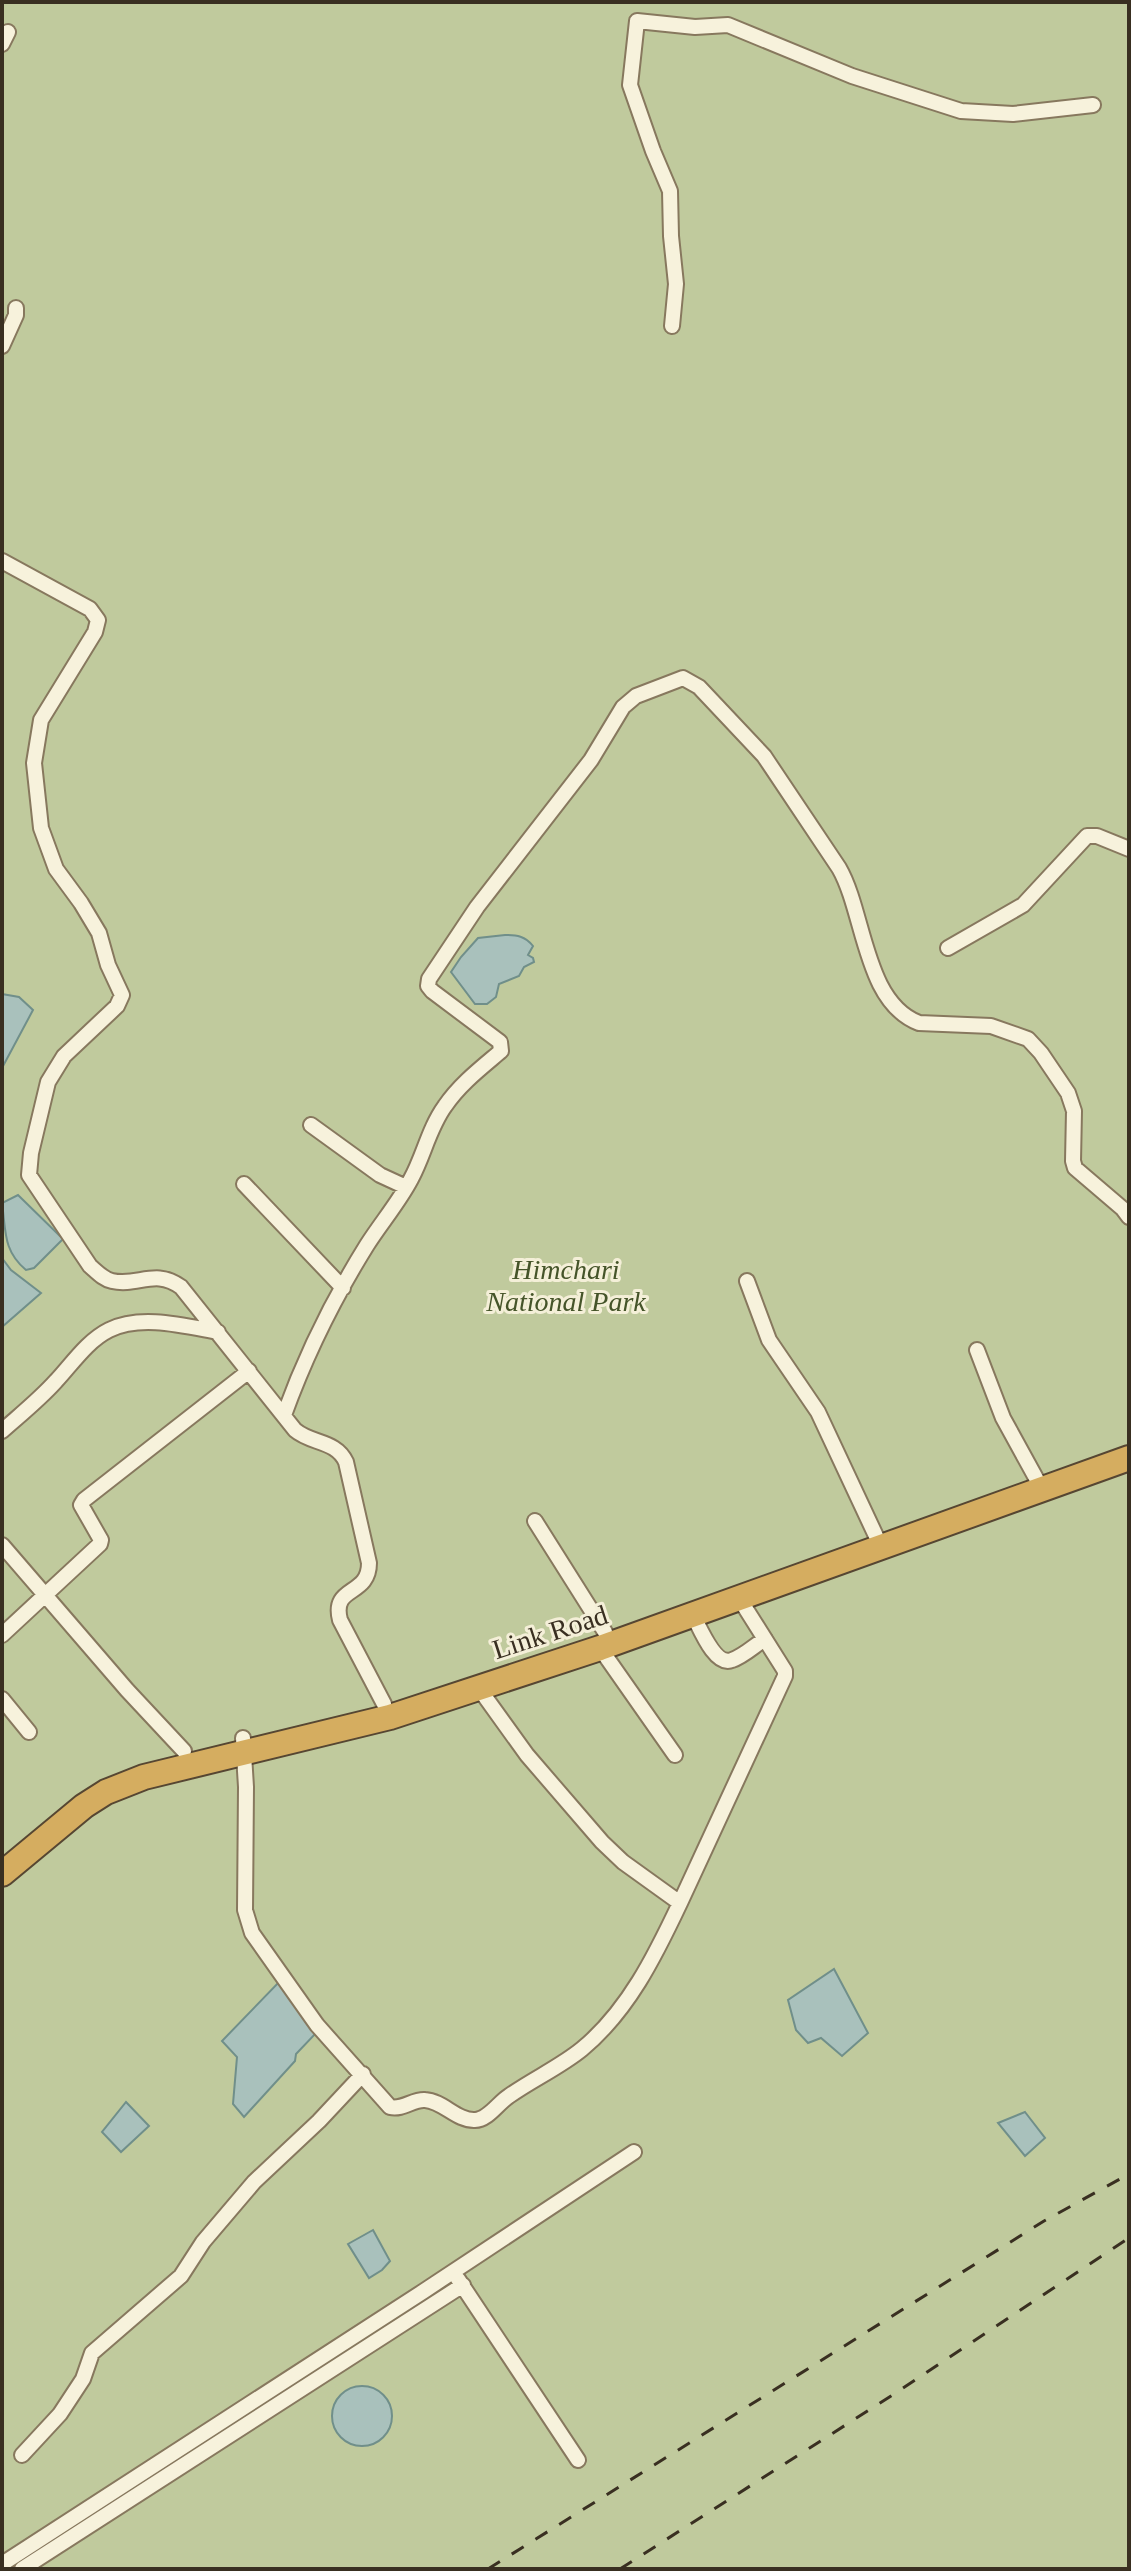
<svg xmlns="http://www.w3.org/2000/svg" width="1131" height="2571" font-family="'Times New Roman',serif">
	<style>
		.green { fill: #c0ca9d }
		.water { fill: #a9c1bc; stroke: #708f8a; stroke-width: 2 }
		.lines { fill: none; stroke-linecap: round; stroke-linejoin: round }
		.street-casing { stroke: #87785e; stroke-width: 18 }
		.highway-casing { stroke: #564632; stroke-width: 28 }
		.street { stroke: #f7f2dc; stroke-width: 14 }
		.highway { stroke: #d5ad60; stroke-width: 24 }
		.rail { stroke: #392f21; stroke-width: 3; stroke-dasharray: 14 14; stroke-linecap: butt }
		.labels { text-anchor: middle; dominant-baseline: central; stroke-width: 6; stroke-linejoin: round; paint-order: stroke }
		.park-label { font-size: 28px; font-style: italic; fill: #455429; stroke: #f4efd8 }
		.street-label { font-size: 28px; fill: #392f21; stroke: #f4efd8 }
	</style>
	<rect width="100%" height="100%" fill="#ece5c9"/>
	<!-- green -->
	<path class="green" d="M2,2H1129V2569H2Z"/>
	<!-- water -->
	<path class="water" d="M505,935C517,935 525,936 533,946L528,955L533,958L534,962L524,967L519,976L499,984L496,997L487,1004H475L451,972L461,957L478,938Z
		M2,994L19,997L33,1010L2,1068Z
		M18,1195L63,1239L34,1268L26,1270C3,1251 6,1231 2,1203Z
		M2,1258L11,1270L41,1293L2,1327Z
		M834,1969L868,2033L842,2056L821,2038L808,2043L796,2030L788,2000Z
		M280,1981L317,2032L296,2054L295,2061L244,2117L233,2104L237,2057L222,2041Z
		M126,2102L149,2126L121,2152L102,2132Z
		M1025,2112L1045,2138L1025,2156L998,2123Z
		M373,2230L390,2261L382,2270L369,2278L348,2244Z
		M332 2416a30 30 0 1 1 60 0a30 30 0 1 1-60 0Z"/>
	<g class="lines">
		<defs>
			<path id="street" d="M2,44L8,32
				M672,326L676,284L671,236L670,191L653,151L630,85L637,21L695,27L728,25L852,76L961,111L1013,114L1093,105
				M2,346L16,315V308
				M2,561L90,609L98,620L95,632L41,720L34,763L41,828L56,869L81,903L99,933L108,965L122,995L117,1006L64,1056L48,1082L31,1153L29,1175L90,1266C97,1272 103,1279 112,1281C138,1287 155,1268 181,1287L295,1430C311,1444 336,1440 346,1462L369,1563C369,1597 331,1585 340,1620L384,1704
				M948,948L1023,905L1087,836H1097L1129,849
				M311,1125L380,1175L406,1187
				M244,1184L343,1288
				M747,1281L769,1340L818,1412L876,1536
				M977,1350L1003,1418L1042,1489
				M284,1415C305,1357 334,1298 367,1245C381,1223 399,1202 411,1179C424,1155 429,1128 445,1106C460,1084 481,1068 501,1051L500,1042L432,991L428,986L429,979L477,907L591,760L623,707L636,696L683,678L699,687L764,756L839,868C865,913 864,1002 919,1023L991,1026L1028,1039L1041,1053L1068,1093L1074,1111L1073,1161L1075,1168L1123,1209L1129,1217
				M2,1431C20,1415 40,1399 56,1381C72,1364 87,1341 109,1330C141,1314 185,1326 218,1332
				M535,1521L605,1632
				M2,1545L127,1690L184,1751
				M693,1615C700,1628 715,1667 732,1660C744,1656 755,1645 765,1639
				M2,1635L100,1544L101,1540L81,1505L84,1500L249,1371
				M600,1648L675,1755
				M478,1687L527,1755L602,1842L623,1862L680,1903L785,1676V1671L739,1598
				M2,1699L29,1732
				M243,1738L246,1787L245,1910L252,1933L317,2025L390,2107C403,2110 413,2099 425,2100C443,2101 457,2121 475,2120C488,2120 499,2102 509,2096C533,2079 560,2067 582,2049C628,2011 655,1956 680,1903
				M458,2279L578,2460
				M22,2455L60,2414L83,2379L92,2353L181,2276L203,2242L254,2182L319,2121L363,2074
				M2,2564L424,2291L634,2152
				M22,2569L463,2285"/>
			<path id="highway" d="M2,1874L84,1806L106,1792L144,1777L390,1717L600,1648L1129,1458"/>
		</defs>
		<!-- street casing -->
		<use href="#street" class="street-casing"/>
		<!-- highway casing -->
		<use href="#highway" class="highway-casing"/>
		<!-- street -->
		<use href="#street" class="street"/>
		<!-- highway -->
		<use href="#highway" class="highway"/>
		<!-- rail -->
		<path class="rail" d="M488,2569L1044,2221L1129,2174
			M620,2569L891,2396L1129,2238"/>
	</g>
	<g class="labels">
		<!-- park labels -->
		<g class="park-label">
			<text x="566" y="1269">Himchari<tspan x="566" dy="32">National Park</tspan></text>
		</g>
		<!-- street labels -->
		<g class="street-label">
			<text transform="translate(550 1632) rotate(-18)">Link Road</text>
		</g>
	</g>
	<!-- border -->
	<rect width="1131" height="2571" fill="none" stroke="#392f21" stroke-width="8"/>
</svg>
